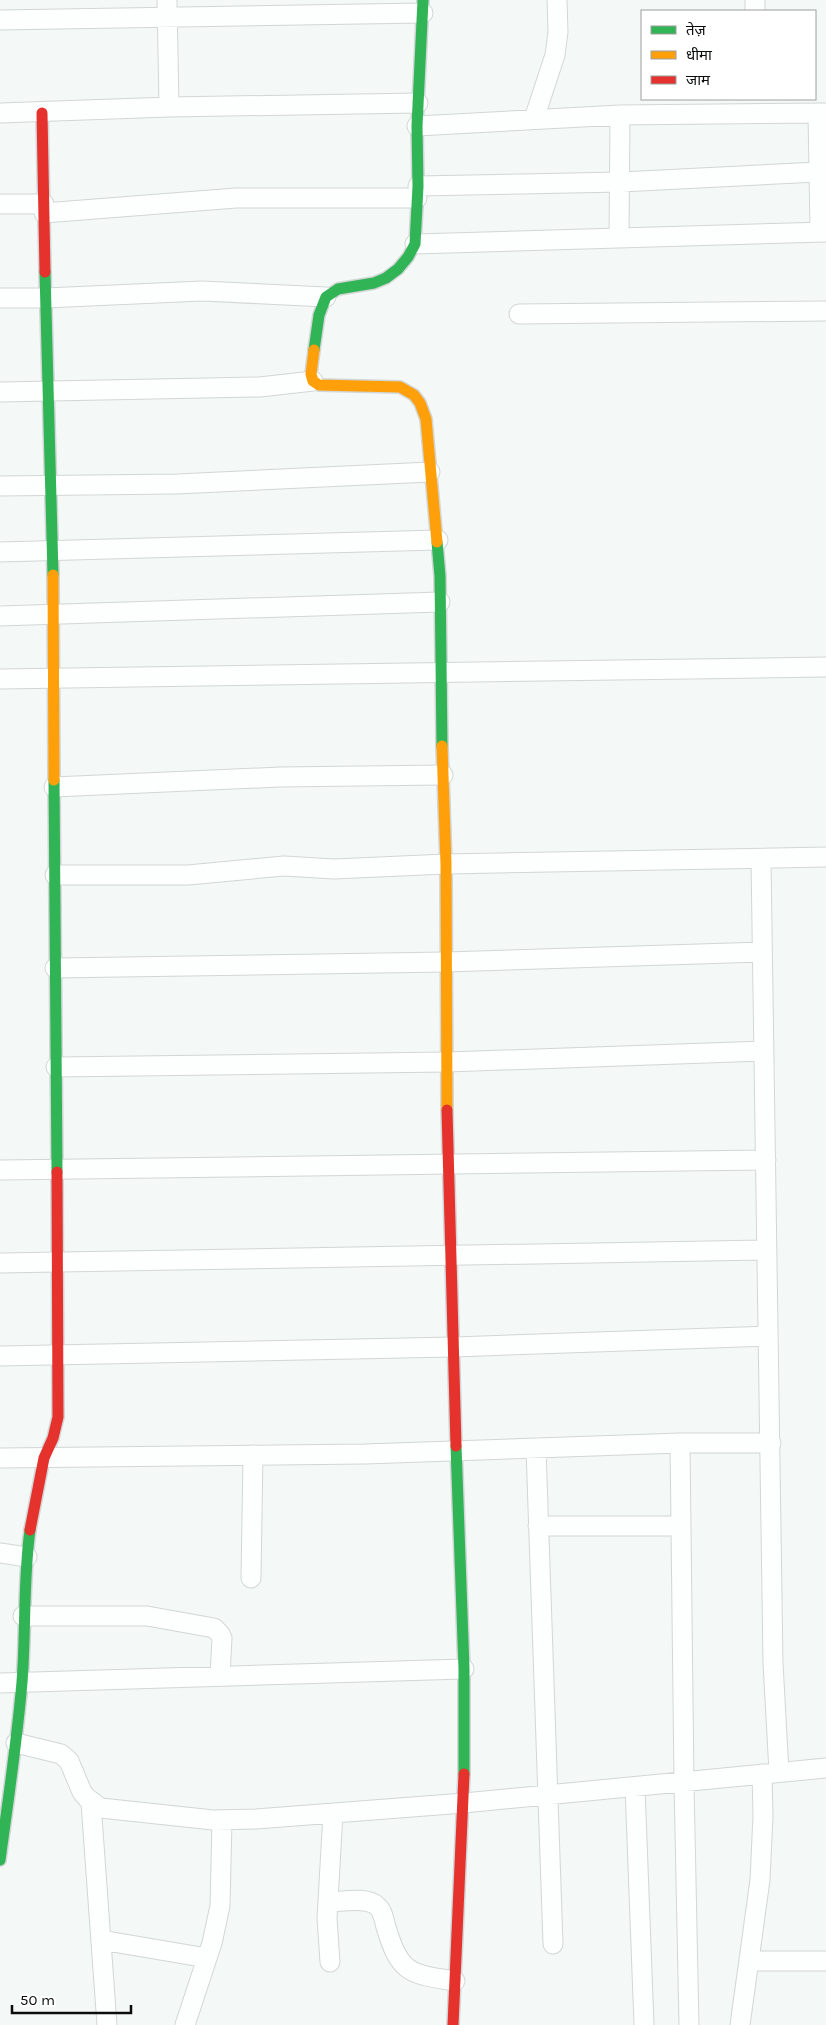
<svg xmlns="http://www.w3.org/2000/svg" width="826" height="2025" font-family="Karla,'Noto Sans Devanagari',sans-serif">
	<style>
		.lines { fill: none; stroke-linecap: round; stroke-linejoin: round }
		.street-casing { stroke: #d2d6d6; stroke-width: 21 }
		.fast-casing { stroke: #d2d6d6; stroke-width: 14 }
		.slow-casing { stroke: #d2d6d6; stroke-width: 14 }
		.jam-casing { stroke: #d2d6d6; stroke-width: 14 }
		.street { stroke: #fdfefe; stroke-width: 19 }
		.fast { stroke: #30b455; stroke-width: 11 }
		.slow { stroke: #ff9f0a; stroke-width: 11 }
		.jam { stroke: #e5322d; stroke-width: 11 }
	</style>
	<rect width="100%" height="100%" fill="#f4f9f8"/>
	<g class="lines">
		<defs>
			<path id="street" d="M167,0L169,107
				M755,11V0
				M0,20L423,13
				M0,113L169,107L418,103
				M818,113L820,232
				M534,119L555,55L558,32L557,0
				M417,126L620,115L826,113
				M418,186L621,182L818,172
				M0,204H44
				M44,213L236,198H417
				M619,237L620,115
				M415,244L826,232
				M0,298H46L202,291L326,297
				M519,314L826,311
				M0,392L260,387L313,381
				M0,486L177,484L430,472
				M0,552L438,540
				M0,616L440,602
				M0,679L826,667
				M54,787L280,777L443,775
				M761,860L773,1663L779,1772
				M55,875H188L284,866L334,869L446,864L826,857
				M55,968L446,962L762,952
				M56,1067L447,1062L764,1051
				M0,1170L766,1160
				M0,1263L767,1250
				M0,1356L454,1347L768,1336
				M680,1443L684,1783L689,2025
				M536,1449L553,1944
				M0,1458L365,1454L680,1443H771
				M538,1526H681
				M0,1553L27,1557
				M251,1578L253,1455
				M23,1616H147L214,1628L220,1634L222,1638L220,1676
				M0,1683L464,1669
				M16,1743L61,1754L69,1761L82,1792L87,1798L101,1808L213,1820L256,1819L464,1803L826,1768
				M635,1787L644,2025
				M91,1803L107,2025
				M328,1902C342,1902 366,1896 377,1906C383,1911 384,1920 386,1927C400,1974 410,1974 455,1981
				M101,1940L207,1958
				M749,1961H826
				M330,1962L327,1918L333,1813
				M185,2025L212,1943L220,1906L222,1820
				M740,2025L760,1880L763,1816L762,1774"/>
			<path id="fast" d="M45,272L53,575
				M314,350L319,315L326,297L338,289L374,283L386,278L398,269L408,257L415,244L418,186L417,126L423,0
				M437,542L440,576L442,746
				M54,780L57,1172
				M456,1446L464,1669V1774
				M0,1860C8,1801 17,1742 22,1682C26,1631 23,1581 30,1530"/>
			<path id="slow" d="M314,350L311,374L313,381L319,385L400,387L414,395L420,403L426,419L437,542
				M53,575L54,780
				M442,746L446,864L447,1110"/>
			<path id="jam" d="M42,113L45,272
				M447,1110L456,1446
				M30,1530L44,1458L53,1438L58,1417L57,1172
				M453,2025L464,1774"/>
		</defs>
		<!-- street casing -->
		<use href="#street" class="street-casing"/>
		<!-- fast casing -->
		<use href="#fast" class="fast-casing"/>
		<!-- slow casing -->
		<use href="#slow" class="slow-casing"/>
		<!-- jam casing -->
		<use href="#jam" class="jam-casing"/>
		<!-- street -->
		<use href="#street" class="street"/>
		<!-- fast -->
		<use href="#fast" class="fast"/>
		<!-- slow -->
		<use href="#slow" class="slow"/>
		<!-- jam -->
		<use href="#jam" class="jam"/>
	</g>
	<!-- legend -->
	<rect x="641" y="10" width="175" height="90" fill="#ffffff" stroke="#9d9e9e"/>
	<rect x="651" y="26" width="25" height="8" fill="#30b455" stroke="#9d9e9e"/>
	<text x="686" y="35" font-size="15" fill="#0b0d0d">तेज़</text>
	<rect x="651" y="51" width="25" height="8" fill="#ff9f0a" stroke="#9d9e9e"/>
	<text x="686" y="60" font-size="15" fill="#0b0d0d">धीमा</text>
	<rect x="651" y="76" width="25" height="8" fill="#e5322d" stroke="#9d9e9e"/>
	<text x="686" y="85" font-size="15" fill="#0b0d0d">जाम</text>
	<!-- scale -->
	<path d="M12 2005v8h119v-8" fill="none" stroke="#0b0d0d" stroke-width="2.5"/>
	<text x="20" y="2005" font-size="15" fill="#0b0d0d" stroke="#ffffff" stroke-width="4" paint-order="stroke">50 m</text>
</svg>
